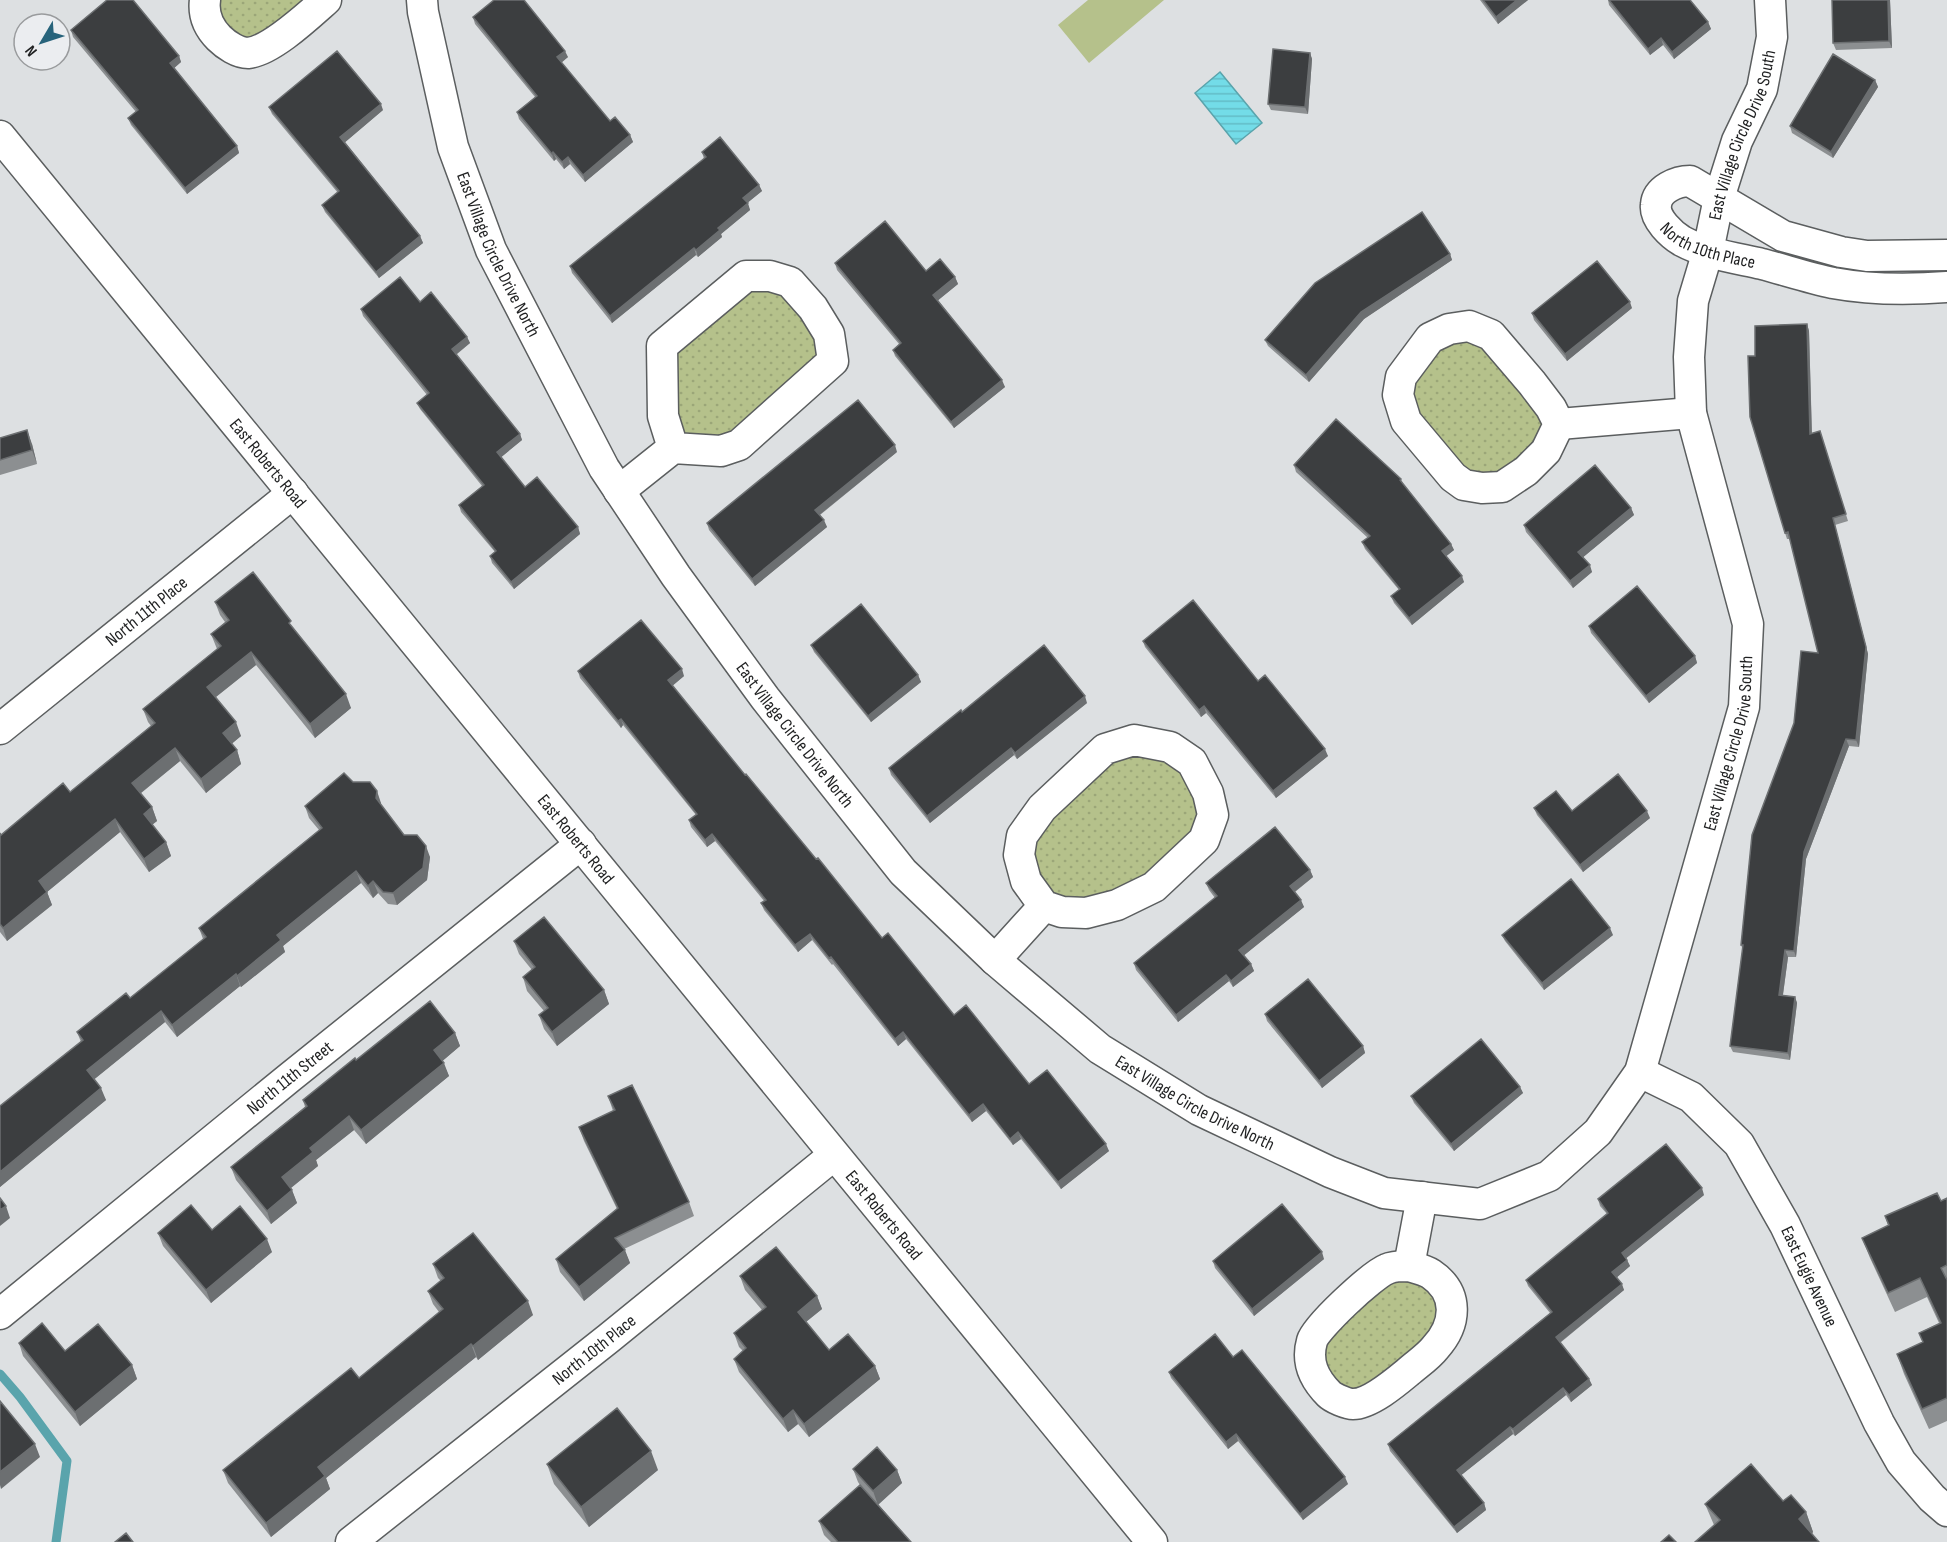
<svg xmlns="http://www.w3.org/2000/svg" width="1947" height="1542" font-family="'Sofia Sans Condensed',sans-serif">
	<style>
		.green { fill: url(#green-dots) }
		.pitch { fill: #b5c18b }
		.water { fill: url(#water-rules); stroke: #5aa4ac; stroke-width: 1.5 }
		.lines { fill: none; stroke-linecap: round; stroke-linejoin: round }
		.stream { stroke: #5aa4ac; stroke-width: 9 }
		.street-casing { stroke: #5b5e5f; stroke-width: 33 }
		.street { stroke: #fff; stroke-width: 30 }
		.wall { fill: #8c8f91 }
		.shaded-wall { fill: #6c6f71 }
		.building { fill: #3c3e40; stroke: #6c6f71; stroke-width: 1.5 }
		.labels { text-anchor: middle; dominant-baseline: central; stroke-width: 6; stroke-linejoin: round; paint-order: stroke }
		.street-label { font-size: 18px; fill: #1f2021; stroke: #ebedf0 }
	</style>
	<defs>
		<pattern id="green-dots" width="8" height="8" patternUnits="userSpaceOnUse" patternTransform="scale(1.5)"><rect width="8" height="8" fill="#b5c18b"/><path d="M2 2h.1M6 6h.1" fill="none" stroke="#9ba678" stroke-width="1.8" stroke-linecap="round"/></pattern>
		<pattern id="water-rules" width="6" height="5" patternUnits="userSpaceOnUse" patternTransform="scale(1.5)"><rect width="6" height="5" fill="#73dce8"/><path d="M0 2.5h6" fill="none" stroke="#63bcc7"/></pattern>
	</defs>
	<rect width="100%" height="100%" fill="#dde0e2"/>
	<!-- green -->
	<path class="green" d="M205,0H326L248,53Z
		M746,276L790,282L833,361L739,445L673,448L662,346Z
		M1469,326L1551,408L1546,451L1482,488L1406,421L1401,377Z
		M1170,747L1213,815L1154,887L1044,906L1022,836L1105,749Z
		M1409,1266L1453,1309L1391,1386L1332,1397L1312,1339Z"/>
	<!-- pitch -->
	<path class="pitch" d="M1088,0H1164L1089,63L1058,25Z"/>
	<!-- water -->
	<path class="water" d="M1220,72L1262,123L1236,144L1195,93Z"/>
	<g class="lines">
		<!-- stream -->
		<path class="stream" d="M0,1374L20,1397L67,1461L56,1542"/>
		<defs>
			<g id="street">
				<path d="M205,0C203,15 209,28 219,38C226,45 238,53 248,53C271,51 309,15 326,0"/>
				<path id="s1" d="M422,0L423,12L453,147L491,250L604,468L676,576L765,698L903,872L995,960L1100,1049L1199,1110L1330,1172L1384,1193L1480,1204L1549,1176L1598,1132L1640,1072L1744,707L1748,624L1691,413L1689,357L1693,301L1708,251L1719,198L1737,141L1762,89L1772,37L1770,0"/>
				<path id="s2" d="M0,136L1152,1542"/>
				<path id="s3" d="M1947,255L1867,256L1841,252L1783,236L1690,181C1677,181 1657,189 1656,205C1654,219 1672,235 1682,241C1706,254 1736,258 1762,264C1785,270 1809,278 1833,283C1871,290 1908,290 1947,287"/>
				<path d="M1469,326L1491,335L1532,383L1551,408L1559,424L1546,451L1526,471L1502,487L1482,488L1464,485L1453,477L1406,421L1398,395L1401,377L1430,338L1449,329Z"/>
				<path d="M1559,424L1691,413"/>
				<path d="M619,491L673,448L721,451L739,445L833,361L829,334L813,308L790,282L770,276H746L662,346L663,416L673,448"/>
				<path id="s4" d="M0,729L293,493"/>
				<path d="M1134,740L1170,747L1192,762L1208,793L1213,815L1204,840L1154,887L1117,905L1086,913L1062,912L1044,906L1026,881L1019,855L1022,836L1042,808L1105,749Z"/>
				<path d="M995,960L1044,906"/>
				<path id="s5" d="M1640,1072L1691,1097L1739,1144L1785,1225L1879,1423L1901,1462L1932,1498L1947,1511"/>
				<path d="M1409,1266C1416,1268 1425,1270 1431,1274C1459,1293 1457,1324 1435,1348C1428,1357 1417,1364 1408,1372C1396,1382 1370,1404 1353,1404C1347,1404 1333,1398 1329,1394C1314,1379 1306,1362 1312,1341C1316,1327 1372,1275 1387,1269C1393,1266 1402,1266 1409,1266Z"/>
				<path d="M1409,1266L1422,1197"/>
				<path id="s6" d="M0,1314L289,1078L581,844"/>
				<path id="s7" d="M351,1542L609,1338L834,1155"/>
			</g>
		</defs>
		<!-- street casing -->
		<use href="#street" class="street-casing"/>
		<!-- street -->
		<use href="#street" class="street"/>
	</g>
	<!-- wall -->
	<path class="wall" d="M1480,0H1528L1498,24Z
		M1608,0H1690L1708,22L1711,29L1674,59L1663,45L1650,55L1609,5Z
		M1832,0H1890L1892,48L1836,50L1833,43Z
		M473,17L568,57L561,62L610,121L630,135L633,142L585,182L570,164L564,169L556,159L554,161L519,119L517,112L535,97L475,24Z
		M71,30L179,56L181,62L174,68L237,146L239,153L187,194L131,125L128,118L136,112L73,37Z
		M1310,53L1312,59L1308,114L1271,110L1268,104Z
		M1875,80L1878,87L1833,158L1792,133L1790,126Z
		M269,107L383,110L345,142L420,236L423,243L379,278L325,212L322,205L338,193L272,114Z
		M702,152L759,185L762,191L747,203L750,210L721,234L722,237L698,257L696,255L612,323L572,273L570,266L704,159Z
		M1450,254L1452,260L1364,319L1309,382L1268,346L1265,340Z
		M835,263L926,271L955,277L958,284L938,300L1005,387L954,428L895,356L893,350L899,344L837,270Z
		M1632,308L1567,361L1534,320L1532,313Z
		M361,309L467,337L470,343L456,355L520,434L522,440L501,457L525,487L578,527L580,534L514,589L492,563L490,556L495,552L461,512L459,505L482,486L420,409L417,403L427,395L363,316Z
		M1807,324L1809,331L1812,433L1820,431L1848,521L1835,525L1868,654L1859,747L1849,746L1806,859L1796,957H1788L1783,995L1795,997L1797,1003L1790,1060L1733,1052L1730,1046L1743,950L1741,945L1794,723L1818,653L1790,539H1787L1785,533L1755,356Z
		M0,438L32,444L37,464L0,475Z
		M897,452L820,515L827,527L755,586L709,530L707,523Z
		M1294,465L1401,479L1403,484L1451,544L1454,550L1446,556L1464,582L1412,625L1394,603L1391,596L1399,590L1365,549L1362,542L1368,538L1296,472Z
		M1631,508L1634,515L1583,557L1592,572L1573,588L1526,532L1524,525Z
		M215,602L295,631L351,708L315,738L256,665L216,697L241,736L231,744L237,750L241,764L206,793L180,761L140,794L152,807L157,821L152,825L166,842L171,856L149,872L120,832L47,892L52,905L7,941L0,932V833L1,835L70,792L151,726L148,722L143,709L217,649L211,634L225,622L220,615Z
		M1589,626L1695,656L1697,663L1649,703L1591,633Z
		M1143,641L1258,681L1328,756L1276,798L1206,713L1201,717L1145,647Z
		M811,645L918,675L921,682L871,722L814,652Z
		M578,671L684,676L672,686L745,775L882,938L954,1015L1029,1084L1109,1151L1061,1189L1021,1139L1013,1145L986,1111L972,1122L906,1039L898,1046L833,964L832,965L812,940L798,952L764,910L761,903L764,901L715,841L707,847L691,827L689,820L696,815L623,725L621,728L580,678Z
		M1087,703L1017,759L1014,755L930,823L891,775L889,768L962,712Z
		M353,782L381,803V805L404,835L430,857L427,880L397,905L388,904L378,893L373,898L361,883L283,946L285,952L241,987L240,986L177,1037L165,1022L94,1079L106,1100L0,1187V1106L81,1042L77,1032L130,998L203,939L199,928L319,830L309,818L305,806Z
		M1534,808L1572,811L1650,818L1583,872L1537,815Z
		M1310,870L1313,877L1295,892L1304,907L1244,955L1251,964L1254,971L1233,987L1229,981L1178,1022L1136,970L1134,963L1215,898L1209,890L1206,883Z
		M1502,935H1613L1544,990L1505,941Z
		M514,941L604,990L609,1004L557,1046L544,1029L539,1015L544,1011L527,991L523,977L532,970L519,954Z
		M1265,1014L1363,1046L1365,1053L1322,1088L1267,1021Z
		M455,1033L460,1046L442,1061L449,1076L366,1144L354,1130L316,1160L318,1166L291,1188L297,1203L271,1224L236,1180L231,1167L305,1107L303,1100L356,1060Z
		M1520,1087L1523,1093L1454,1151L1414,1103L1411,1096Z
		M608,1096L689,1202L694,1216L624,1249L630,1263L584,1301L560,1272L556,1259L617,1209L584,1141L579,1127L613,1111Z
		M1704,1195L1626,1258L1630,1266L1617,1277L1624,1290L1560,1343L1589,1379L1592,1385L1571,1402L1566,1395L1515,1436L1513,1434L1461,1475L1484,1503L1486,1510L1457,1533L1390,1451L1388,1444L1550,1313L1528,1286L1526,1280L1607,1214L1600,1206L1598,1199Z
		M1947,1198V1421L1929,1429L1904,1374L1897,1354L1923,1342L1919,1333L1939,1323L1927,1297L1895,1312L1870,1258L1862,1238L1888,1226L1885,1216L1941,1201Z
		M212,1230L272,1252L211,1303L163,1246L158,1233Z
		M1324,1259L1254,1316L1215,1268L1213,1261Z
		M433,1264L533,1315L478,1360L476,1357L326,1478L330,1489L271,1537L228,1483L223,1470L359,1378L439,1312L433,1304L428,1291L441,1281L438,1278Z
		M740,1276L817,1296L822,1309L806,1322L829,1350L875,1366L880,1379L809,1437L798,1424L788,1432L739,1372L734,1359L743,1351L739,1347L734,1333L762,1310L745,1290Z
		M19,1343L65,1351L132,1365L137,1379L80,1426L23,1356Z
		M1169,1372L1348,1484L1303,1520L1238,1441L1228,1449L1171,1378Z
		M547,1464L658,1470L589,1527L554,1484Z
		M853,1469L897,1470L902,1483L878,1504L911,1542H831L824,1535L819,1521L860,1485L858,1482Z
		M1783,1501L1806,1512L1813,1532L1812,1534L1714,1525L1705,1504Z"/>
	<!-- shaded-wall -->
	<path class="shaded-wall" d="M1517,0H1528L1498,24L1496,17Z
		M1888,0H1890L1892,48L1889,41Z
		M1708,22L1711,29L1674,59L1672,52Z
		M1661,38L1663,45L1650,55L1648,49Z
		M565,51L568,57L560,64L557,57Z
		M1310,53L1312,59L1308,114L1305,107Z
		M179,56L181,62L172,70L170,63Z
		M1875,80L1878,87L1833,158L1831,152Z
		M381,104L383,110L343,144L340,137Z
		M630,135L633,142L585,182L583,175Z
		M237,146L239,153L187,194L185,188Z
		M553,152L556,159L554,161L552,154Z
		M568,157L570,164L564,169L562,162Z
		M759,185L762,191L746,204L743,198Z
		M748,203L750,210L721,234L722,237L698,257L696,250L718,228Z
		M420,236L423,243L379,278L376,272Z
		M694,248L696,255L612,323L610,316Z
		M1450,254L1452,260L1364,319L1309,382L1306,375L1361,312Z
		M955,277L958,284L936,302L933,295Z
		M1630,302L1632,308L1567,361L1565,354Z
		M1807,324L1809,331L1812,441L1810,434Z
		M467,337L470,343L454,356L452,349Z
		M1002,380L1005,387L954,428L951,422Z
		M27,430L32,444L37,464L32,450Z
		M520,434L522,440L499,459L497,452Z
		M895,445L897,452L818,516L815,510Z
		M1631,508L1634,515L1581,559L1578,552Z
		M1833,518L1868,654L1859,747L1856,740Z
		M824,520L827,527L755,586L752,579Z
		M578,527L580,534L514,589L511,582Z
		M1451,544L1454,550L1444,558L1442,551Z
		M1590,565L1592,572L1573,588L1570,581Z
		M1462,576L1464,582L1412,625L1409,618Z
		M251,652L256,665L212,700L207,687Z
		M1695,656L1697,663L1649,703L1646,696Z
		M682,669L684,676L671,687L668,680Z
		M918,675L921,682L871,722L868,716Z
		M346,694L351,708L315,738L310,724Z
		M1085,696L1087,703L1017,759L1015,753Z
		M1204,706L1206,713L1201,717L1199,710Z
		M621,719L623,725L621,728L618,721Z
		M236,722L241,736L228,747L223,733Z
		M1846,739L1849,746L1806,859L1796,957L1794,951L1804,852Z
		M175,748L180,761L137,796L132,783Z
		M1011,748L1014,755L930,823L927,816Z
		M1325,749L1328,756L1276,798L1273,791Z
		M237,750L241,764L206,793L201,779Z
		M377,791L381,803V810L376,798Z
		M152,807L157,821L149,827L144,814Z
		M1647,811L1650,818L1583,872L1580,865Z
		M115,819L120,832L47,892L52,905L7,941L3,928L39,881Z
		M712,834L715,841L707,847L705,840Z
		M166,842L171,856L149,872L144,859Z
		M426,846L430,857L427,880L397,905L393,893Z
		M1310,870L1313,877L1293,893L1290,886Z
		M356,871L361,883L283,946L285,952L241,987L237,976L277,935Z
		M373,881L378,893L373,898L368,886Z
		M1301,900L1304,907L1242,957L1239,950Z
		M1610,928L1613,935L1544,990L1542,983Z
		M810,934L812,940L798,952L795,945Z
		M1785,950L1788,957L1782,1001L1779,995Z
		M1251,964L1254,971L1233,987L1231,981Z
		M236,974L240,986L177,1037L172,1025Z
		M1226,975L1229,981L1178,1022L1176,1015Z
		M604,990L609,1004L557,1046L552,1032Z
		M1795,997L1797,1003L1790,1060L1788,1053Z
		M161,1011L165,1022L91,1082L87,1070Z
		M903,1032L906,1039L898,1046L895,1039Z
		M455,1033L460,1046L439,1064L434,1050Z
		M1363,1046L1365,1053L1322,1088L1319,1081Z
		M444,1063L449,1076L366,1144L361,1130Z
		M1520,1087L1523,1093L1454,1151L1451,1144Z
		M101,1088L106,1100L0,1187V1172Z
		M983,1104L986,1111L972,1122L969,1115Z
		M349,1116L354,1130L316,1160L318,1166L287,1191L282,1177L310,1148Z
		M1018,1132L1021,1139L1013,1145L1010,1139Z
		M1106,1144L1109,1151L1061,1189L1058,1182Z
		M1702,1188L1704,1195L1624,1260L1622,1253Z
		M292,1190L297,1203L271,1224L267,1211Z
		M6,1206L10,1218L0,1226V1210Z
		M267,1239L272,1252L211,1303L206,1290Z
		M625,1250L630,1263L584,1301L579,1287Z
		M1322,1252L1324,1259L1254,1316L1252,1309Z
		M1627,1260L1630,1266L1615,1279L1612,1272Z
		M1622,1284L1624,1290L1558,1344L1556,1337Z
		M817,1296L822,1309L802,1325L798,1312Z
		M528,1301L533,1315L478,1360L473,1346Z
		M471,1344L476,1357L326,1478L330,1489L271,1537L266,1523L318,1467Z
		M132,1365L137,1379L80,1426L75,1412Z
		M875,1366L880,1379L809,1437L804,1424Z
		M1589,1379L1592,1385L1571,1402L1569,1395Z
		M1563,1388L1566,1395L1515,1436L1513,1429Z
		M793,1410L798,1424L788,1432L783,1419Z
		M1510,1427L1513,1434L1459,1477L1457,1470Z
		M1236,1434L1238,1441L1228,1449L1226,1442Z
		M35,1444L40,1457L1,1489L0,1485V1472Z
		M651,1451L658,1470L589,1527L581,1507Z
		M897,1470L902,1483L878,1505L873,1491Z
		M1345,1477L1348,1484L1303,1520L1300,1514Z
		M1484,1503L1486,1510L1457,1533L1454,1527Z
		M1806,1512L1813,1532L1806,1539L1799,1519Z"/>
	<!-- building -->
	<path class="building" d="M107,0H133L179,56L170,63L237,146L185,188L128,118L138,110L71,30Z
		M494,0H524L565,51L557,57L610,121L615,117L630,135L583,175L568,157L562,162L553,152L552,154L517,112L537,96L473,17Z
		M1483,0H1517L1496,17Z
		M1609,0H1690L1708,22L1672,52L1661,38L1648,49Z
		M1832,0H1888L1889,41L1833,43Z
		M1273,49L1310,53L1305,107L1268,104Z
		M337,51L381,104L340,137L420,236L376,272L322,205L339,191L269,107Z
		M1833,54L1875,80L1831,152L1790,126Z
		M720,137L759,185L743,198L748,203L718,228L720,230L696,250L694,248L610,316L570,266L706,157L702,152Z
		M1422,212L1450,254L1361,312L1306,375L1265,340L1315,283Z
		M885,221L926,271L940,259L955,277L933,295L1002,380L951,422L893,350L901,343L835,263Z
		M1597,261L1630,302L1565,354L1532,313Z
		M400,277L420,302L431,292L467,337L452,349L520,434L497,452L525,487L537,477L578,527L511,582L490,556L496,551L459,505L484,485L417,403L429,393L361,309Z
		M1807,324L1810,434L1820,431L1846,514L1833,518L1866,647L1856,740L1846,739L1804,852L1794,951L1785,950L1779,995L1795,997L1788,1053L1730,1046L1743,945H1741L1752,835L1794,723L1801,651L1818,653L1788,532L1785,533L1750,417L1748,356H1755V326Z
		M858,400L895,445L815,510L824,520L752,579L707,523Z
		M1336,419L1401,479L1400,480L1451,544L1442,551L1462,576L1409,618L1391,596L1400,589L1362,542L1370,536L1294,465Z
		M27,430L32,450L0,460V438Z
		M1595,465L1631,508L1578,552L1590,565L1570,581L1524,525Z
		M253,572L291,621L289,623L346,694L310,724L251,652L207,687L236,722L223,733L237,750L201,779L175,748L132,783L152,807L144,814L166,842L144,859L115,819L39,881L47,892L3,928L0,924V833L1,835L63,783L70,792L155,723L143,709L221,646L211,634L229,620L215,602Z
		M1637,586L1695,656L1646,696L1589,626Z
		M1193,600L1258,681L1265,675L1325,749L1273,791L1204,706L1199,710L1143,641Z
		M861,604L918,675L868,716L811,645Z
		M641,620L682,669L668,680L745,775L746,774L816,859L818,858L882,938L888,933L954,1015L966,1005L1029,1084L1047,1070L1106,1144L1058,1182L1018,1132L1010,1139L983,1104L969,1115L903,1032L895,1039L831,957L829,958L810,934L795,945L761,903L766,900L712,834L705,840L689,820L697,814L621,719L618,721L578,671Z
		M1044,645L1085,696L1015,753L1011,748L927,816L889,768L961,710L962,712Z
		M344,773L353,782H370L377,791L376,798L404,835H417L426,846L423,868L393,893L383,892L373,881L368,886L356,871L277,935L281,940L237,976L236,974L172,1025L161,1011L87,1070L101,1088L0,1172V1106L83,1040L77,1032L126,993L130,998L206,937L199,928L322,828L305,806Z
		M1618,774L1647,811L1580,865L1534,808L1556,791L1572,811Z
		M1275,827L1310,870L1290,886L1301,900L1239,950L1251,964L1231,981L1226,975L1176,1015L1134,963L1217,896L1206,883Z
		M1571,879L1610,928L1542,983L1502,935Z
		M544,917L604,990L552,1032L539,1015L548,1008L523,977L535,967L514,941Z
		M1308,979L1363,1046L1319,1081L1265,1014Z
		M430,1001L455,1033L434,1050L444,1063L361,1130L349,1116L310,1148L313,1152L282,1177L292,1190L267,1211L231,1167L307,1106L303,1100L355,1058L356,1060Z
		M1481,1039L1520,1087L1451,1144L1411,1096Z
		M632,1085L689,1202L615,1238L625,1250L579,1287L556,1259L618,1208L579,1127L615,1110L608,1096Z
		M1666,1144L1702,1188L1622,1253L1627,1260L1612,1272L1622,1284L1556,1337L1589,1379L1569,1395L1563,1388L1513,1429L1510,1427L1457,1470L1484,1503L1454,1527L1388,1444L1552,1312L1526,1280L1608,1213L1598,1199Z
		M1937,1193L1941,1201L1947,1198V1265L1941,1268L1947,1280V1398L1922,1409L1897,1354L1923,1342L1919,1333L1941,1323L1920,1278L1888,1293L1862,1238L1889,1225L1885,1216Z
		M0,1198L6,1206L0,1210Z
		M1282,1204L1322,1252L1252,1309L1213,1261Z
		M191,1205L212,1230L240,1206L267,1239L206,1290L158,1233Z
		M473,1233L528,1301L473,1346L471,1344L318,1467L325,1476L266,1523L223,1470L351,1368L359,1378L443,1309L428,1291L444,1278L433,1264Z
		M776,1247L817,1296L798,1312L829,1350L848,1334L875,1366L804,1424L793,1410L783,1419L734,1359L746,1348L734,1333L766,1307L740,1276Z
		M42,1323L65,1351L98,1324L132,1365L75,1412L19,1343Z
		M1215,1334L1233,1357L1242,1350L1345,1477L1300,1514L1236,1434L1226,1442L1169,1372Z
		M0,1401L35,1444L0,1472Z
		M617,1408L651,1451L581,1507L547,1464Z
		M877,1447L897,1470L873,1491L853,1469Z
		M1751,1464L1783,1501L1791,1495L1806,1512L1799,1519L1819,1542H1695L1720,1520L1705,1504Z
		M860,1485L911,1542H838L819,1521Z
		M126,1533L133,1542H115Z
		M1669,1535L1676,1542H1661Z"/>
	<g class="labels">
		<!-- street labels -->
		<g class="street-label">
			<text stroke="none"><textPath href="#s1" startOffset="2870">East Village Circle Drive South</textPath></text>
			<text stroke="none"><textPath href="#s3" startOffset="392">North 10th Place</textPath></text>
			<text stroke="none"><textPath href="#s1" startOffset="267">East Village Circle Drive North</textPath></text>
			<text stroke="none"><textPath href="#s2" startOffset="423">East Roberts Road</textPath></text>
			<text stroke="none"><textPath href="#s4" startOffset="188">North 11th Place</textPath></text>
			<text stroke="none"><textPath href="#s1" startOffset="834">East Village Circle Drive North</textPath></text>
			<text stroke="none"><textPath href="#s1" startOffset="2244">East Village Circle Drive South</textPath></text>
			<text stroke="none"><textPath href="#s2" startOffset="909">East Roberts Road</textPath></text>
			<text stroke="none"><textPath href="#s6" startOffset="374">North 11th Street</textPath></text>
			<text stroke="none"><textPath href="#s1" startOffset="1383">East Village Circle Drive North</textPath></text>
			<text stroke="none"><textPath href="#s2" startOffset="1395">East Roberts Road</textPath></text>
			<text stroke="none"><textPath href="#s5" startOffset="274">East Eugie Avenue</textPath></text>
			<text stroke="none"><textPath href="#s7" startOffset="310">North 10th Place</textPath></text>
		</g>
	</g>
	<!-- north arrow -->
	<g transform="translate(42 42) rotate(231)"><circle r="28" fill="#ebedf0" stroke="#999b9d" stroke-width="1.5"/>
	<path d="M0-4.5L10 22L0 15L-10 22Z" fill="#27637b"/>
	<text y="-9" font-size="16" font-weight="bold" text-anchor="middle" fill="#1f2021">N</text>
	</g>
</svg>
